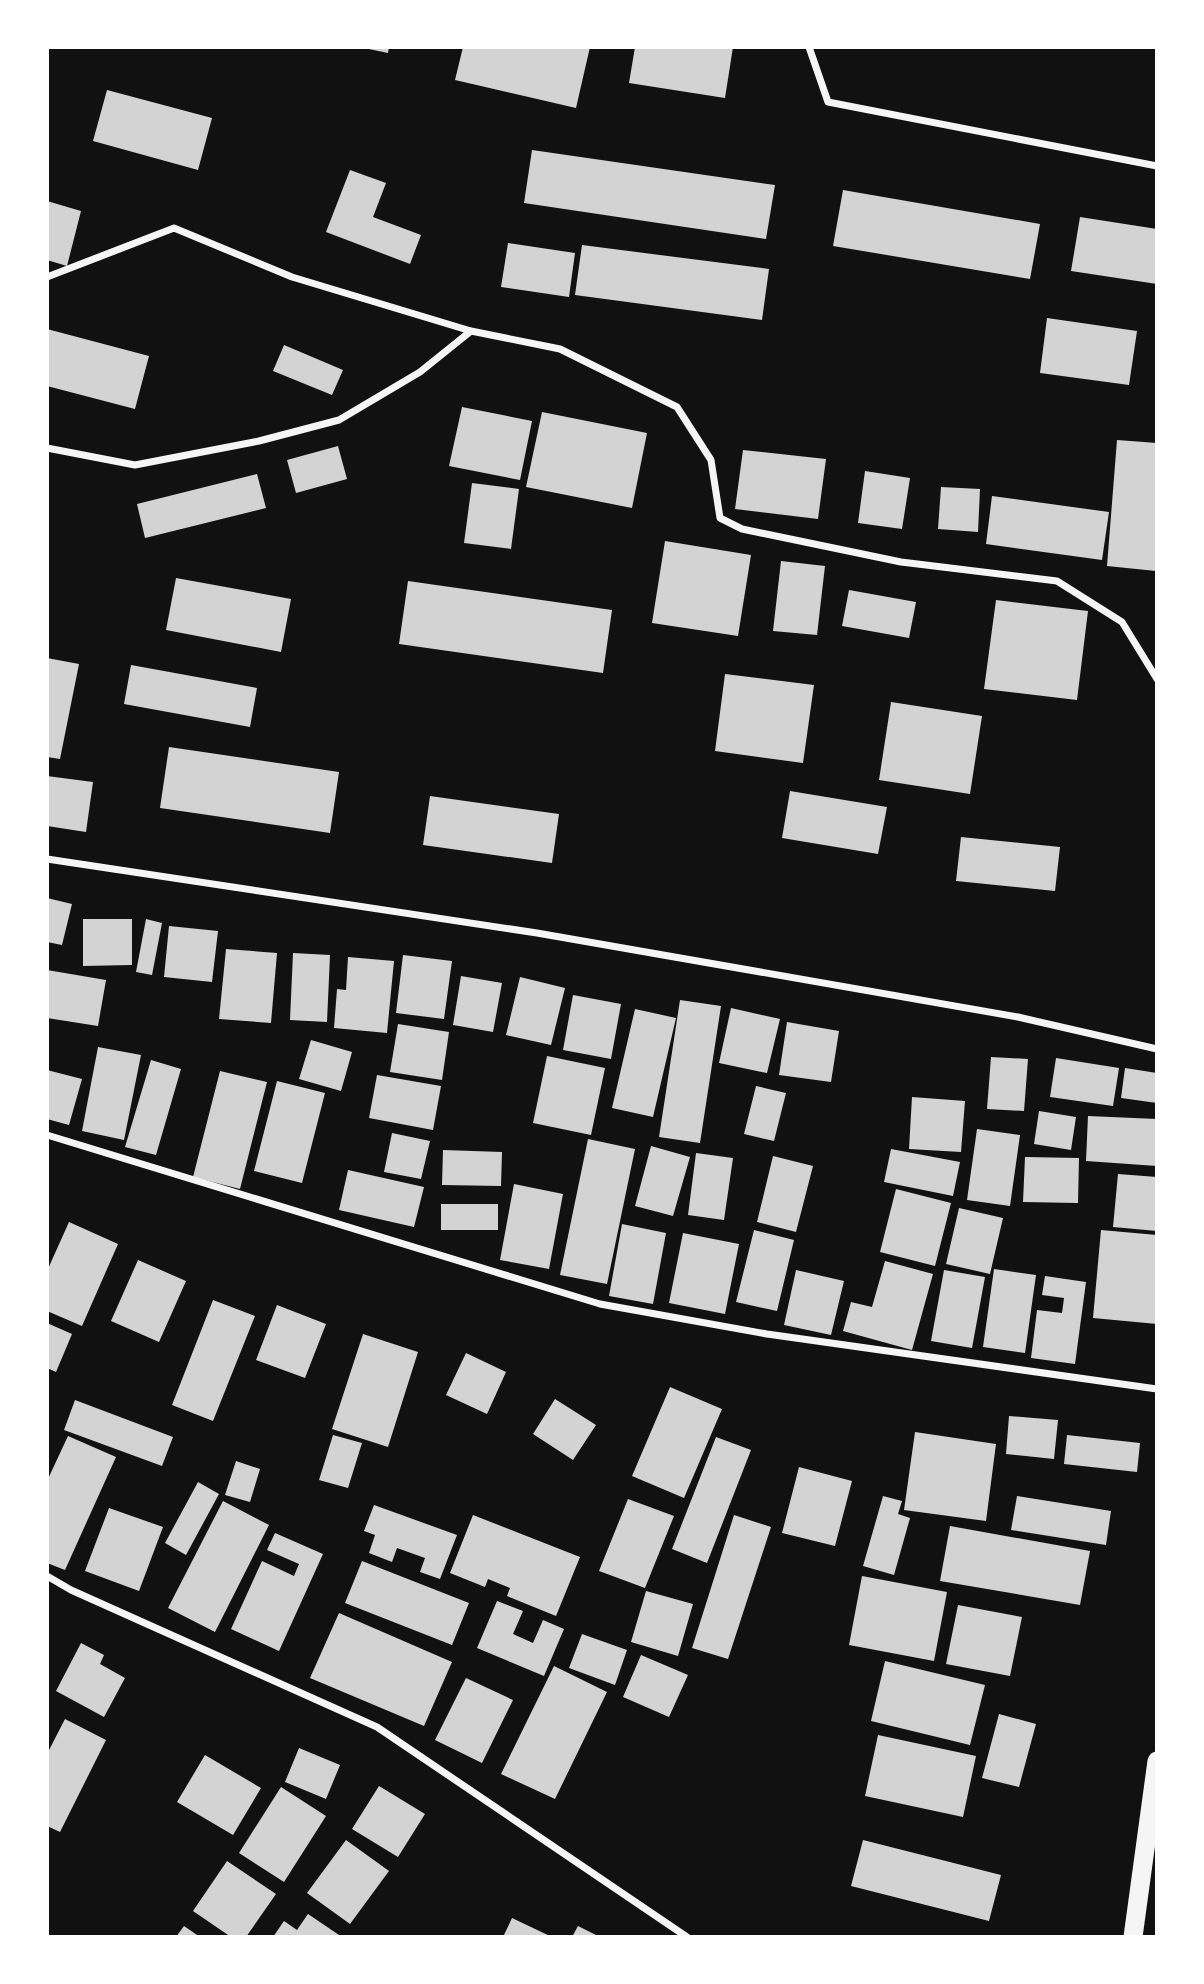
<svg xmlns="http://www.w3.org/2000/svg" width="1204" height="1984" font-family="'PT Serif',serif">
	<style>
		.building { fill: #d3d3d3 }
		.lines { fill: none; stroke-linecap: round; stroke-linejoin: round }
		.minor { stroke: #f5f5f5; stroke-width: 7 }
		.trunk { stroke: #f5f5f5; stroke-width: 19 }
	</style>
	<rect width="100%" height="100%" fill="#111"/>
	<!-- building -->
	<path class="building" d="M359,47H389L388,53Z
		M463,47H590L576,108L455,80Z
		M635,47H733L725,98L629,83Z
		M107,90L212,118L198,170L93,141Z
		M532,150L775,185L766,239L524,203Z
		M350,170L386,183L373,217L421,235L410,264L326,232Z
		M843,190L1040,224L1030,279L833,246Z
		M47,201L81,211L67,266L47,260Z
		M1080,217L1157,229V284L1071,271Z
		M508,243L575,253L569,297L501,287Z
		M582,245L769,269L762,320L575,295Z
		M1047,318L1137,331L1129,385L1040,373Z
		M47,329L149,356L135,409L47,386Z
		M284,345L343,370L332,395L273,371Z
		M462,407L532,421L520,480L449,466Z
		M542,412L647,433L632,508L526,487Z
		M1117,440L1157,443L1156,571L1107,566Z
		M338,446L347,479L296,493L287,460Z
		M743,450L826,459L818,519L735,509Z
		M865,471L910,478L902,529L858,523Z
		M257,474L266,508L145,538L137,504Z
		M472,483L519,489L511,549L464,543Z
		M941,487L980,489L978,532L938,529Z
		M992,496L1109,512L1102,560L986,544Z
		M665,541L751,555L738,636L652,623Z
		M781,561L825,566L817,635L773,631Z
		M176,578L291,599L281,652L166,630Z
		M408,581L612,610L603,673L399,644Z
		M849,590L916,602L909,638L842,626Z
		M996,600L1088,611L1077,700L984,689Z
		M47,658L79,664L60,759L47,757Z
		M131,665L257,688L250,727L124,704Z
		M725,674L814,685L803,763L715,751Z
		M891,702L982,716L970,794L879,780Z
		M169,747L339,772L330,833L160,808Z
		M47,776L93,782L86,832L47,826Z
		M790,791L887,807L878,854L782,838Z
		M430,796L559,814L552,863L423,845Z
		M961,837L1060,847L1055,891L956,881Z
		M47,898L72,904L62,945L47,942Z
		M83,919H132V965L83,966Z
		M146,919L162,923L152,975L136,972Z
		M169,926L218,931L212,982L164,977Z
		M226,949L277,953L271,1023L219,1019Z
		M293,953L330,955L327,1022L290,1020Z
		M403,955L452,961L444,1019L396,1013Z
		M348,957L394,961L387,1033L334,1028L337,989L346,990Z
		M47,970L106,980L98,1026L47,1018Z
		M461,976L502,983L493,1032L453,1025Z
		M520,977L565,988L551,1045L506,1035Z
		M573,995L621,1004L611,1059L563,1050Z
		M680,1000L721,1006L700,1143L659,1137Z
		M731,1008L780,1019L767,1073L719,1063Z
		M635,1009L676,1018L653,1117L612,1108Z
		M787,1022L839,1031L831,1082L779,1075Z
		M398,1024L449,1032L442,1080L390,1072Z
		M311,1040L352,1052L341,1091L299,1079Z
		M98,1047L141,1055L124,1140L82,1131Z
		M547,1056L605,1068L591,1135L533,1123Z
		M991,1057L1028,1059L1024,1111L987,1109Z
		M1056,1058L1119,1068L1113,1106L1050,1097Z
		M151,1060L181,1069L156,1155L125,1147Z
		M1125,1068L1157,1073V1103L1121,1098Z
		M47,1070L82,1079L69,1125L47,1119Z
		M220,1071L267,1082L240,1189L193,1177Z
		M377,1075L441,1086L433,1130L369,1118Z
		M277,1081L325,1093L302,1183L254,1171Z
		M756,1086L786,1093L774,1141L744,1134Z
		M912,1097L965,1101L961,1152L909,1149Z
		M1039,1111L1076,1117L1071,1150L1034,1144Z
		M1088,1116L1157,1119V1166L1086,1161Z
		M977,1129L1020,1135L1010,1206L967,1200Z
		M392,1133L430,1141L421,1179L384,1172Z
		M588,1139L635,1149L607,1284L560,1275Z
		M651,1146L690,1157L673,1216L635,1206Z
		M891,1149L960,1162L953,1196L884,1182Z
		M443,1150L502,1152L501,1186L442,1185Z
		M696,1153L733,1158L724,1220L688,1215Z
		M773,1156L813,1166L796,1232L757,1222Z
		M1025,1157L1079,1158L1078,1203L1023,1202Z
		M348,1170L424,1187L414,1227L339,1210Z
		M1118,1174L1157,1177V1231L1113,1227Z
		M514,1184L563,1194L549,1269L500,1260Z
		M896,1189L951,1203L935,1266L880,1252Z
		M441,1204H498V1230H441Z
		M959,1208L1003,1218L990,1274L946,1264Z
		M69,1222L118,1244L82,1326L47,1311V1271Z
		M622,1224L666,1233L653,1304L609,1296Z
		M754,1230L794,1240L777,1311L736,1302Z
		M1101,1230L1157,1235V1324L1093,1318Z
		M683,1233L739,1244L725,1314L669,1303Z
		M138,1260L186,1281L159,1342L111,1321Z
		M885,1261L933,1274L912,1350L843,1331L851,1302L872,1307Z
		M994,1269L1036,1275L1025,1353L983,1347Z
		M796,1270L844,1281L831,1335L784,1325Z
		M944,1270L985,1277L972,1348L931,1341Z
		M1045,1276L1086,1282L1075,1364L1031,1358L1037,1310L1062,1313L1064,1298L1042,1295Z
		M213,1300L255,1316L213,1421L172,1405Z
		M277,1305L326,1324L305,1378L256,1360Z
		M47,1323L72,1334L56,1372L47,1368Z
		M363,1334L418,1352L388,1447L332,1429Z
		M466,1353L506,1372L487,1414L446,1395Z
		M670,1387L722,1409L684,1498L632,1476Z
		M555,1399L596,1425L573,1460L533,1434Z
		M75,1400L173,1437L162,1466L64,1430Z
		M1009,1416L1058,1420L1054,1459L1006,1454Z
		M915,1432L996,1444L986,1521L904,1510Z
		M333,1435L362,1443L348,1488L319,1480Z
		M1067,1435L1140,1443L1137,1472L1064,1464Z
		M68,1436L116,1457L65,1570L47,1563V1481Z
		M716,1437L751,1450L707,1563L672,1549Z
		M236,1461L260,1469L250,1502L225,1495Z
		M799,1467L852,1481L835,1546L782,1533Z
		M198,1482L219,1494L186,1555L165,1543Z
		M883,1496L902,1501L898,1514L910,1518L894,1575L863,1566Z
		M1017,1496L1111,1511L1106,1545L1011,1530Z
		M628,1499L674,1516L645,1588L599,1571Z
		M223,1501L269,1525L215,1632L168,1608Z
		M374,1505L457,1535L440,1579L420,1572L425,1558L397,1548L392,1562L369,1553L375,1535L364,1531Z
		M109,1508L163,1527L139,1591L85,1571Z
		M473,1515L580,1557L556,1616L507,1596L510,1588L488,1579L485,1587L450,1573Z
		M734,1515L771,1527L728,1659L692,1648Z
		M950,1526L1090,1551L1080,1605L940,1581Z
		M275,1533L323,1554L279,1651L231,1629L262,1561L294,1576L299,1564L267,1550Z
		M362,1561L469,1603L452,1645L345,1603Z
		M862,1576L947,1592L934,1661L849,1645Z
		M646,1591L693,1604L678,1656L631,1642Z
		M497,1601L523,1611L513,1634L533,1643L543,1620L564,1629L544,1676L477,1648Z
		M958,1605L1022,1617L1010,1676L946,1664Z
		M339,1613L452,1662L424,1726L310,1678Z
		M582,1634L627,1650L615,1685L569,1668Z
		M81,1643L104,1655L100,1664L125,1678L104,1717L56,1691Z
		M641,1655L688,1675L669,1717L623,1697Z
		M885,1661L985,1685L970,1745L871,1721Z
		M554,1666L607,1692L555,1799L501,1774Z
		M466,1678L513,1700L482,1763L435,1740Z
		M999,1714L1036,1724L1019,1787L982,1778Z
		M65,1719L106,1740L60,1832L47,1826V1754Z
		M878,1735L976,1756L963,1817L865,1796Z
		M299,1748L340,1765L326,1799L285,1782Z
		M205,1755L261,1788L233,1835L177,1802Z
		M379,1786L425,1814L398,1857L352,1829Z
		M281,1787L326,1816L284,1882L239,1853Z
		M346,1840L389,1871L350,1924L307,1893Z
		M863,1840L1001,1875L989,1921L851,1886Z
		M227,1861L276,1894L246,1937H231L193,1911Z
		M308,1914L342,1937H273L284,1921L297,1930Z
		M512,1918L552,1937H503Z
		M184,1926L200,1937H176Z
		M578,1926L600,1937H572Z"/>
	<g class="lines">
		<!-- minor -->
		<path class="minor" d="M809,47L828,102L1157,166
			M47,277L174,228L292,277L471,331L560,349L677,407L711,460L720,518L742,529L901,562L1057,581L1122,622L1157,679
			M47,448L135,465L259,441L339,420L420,372L471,331
			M47,859L537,933L1018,1017L1157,1049
			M47,1135L600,1304L767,1334L1157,1389
			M47,1576L71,1590L377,1727L687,1937"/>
		<!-- trunk -->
		<path class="trunk" d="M1133,1937L1157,1761"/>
	</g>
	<!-- border -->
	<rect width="1204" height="1984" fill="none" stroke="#ffffff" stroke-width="98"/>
</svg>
